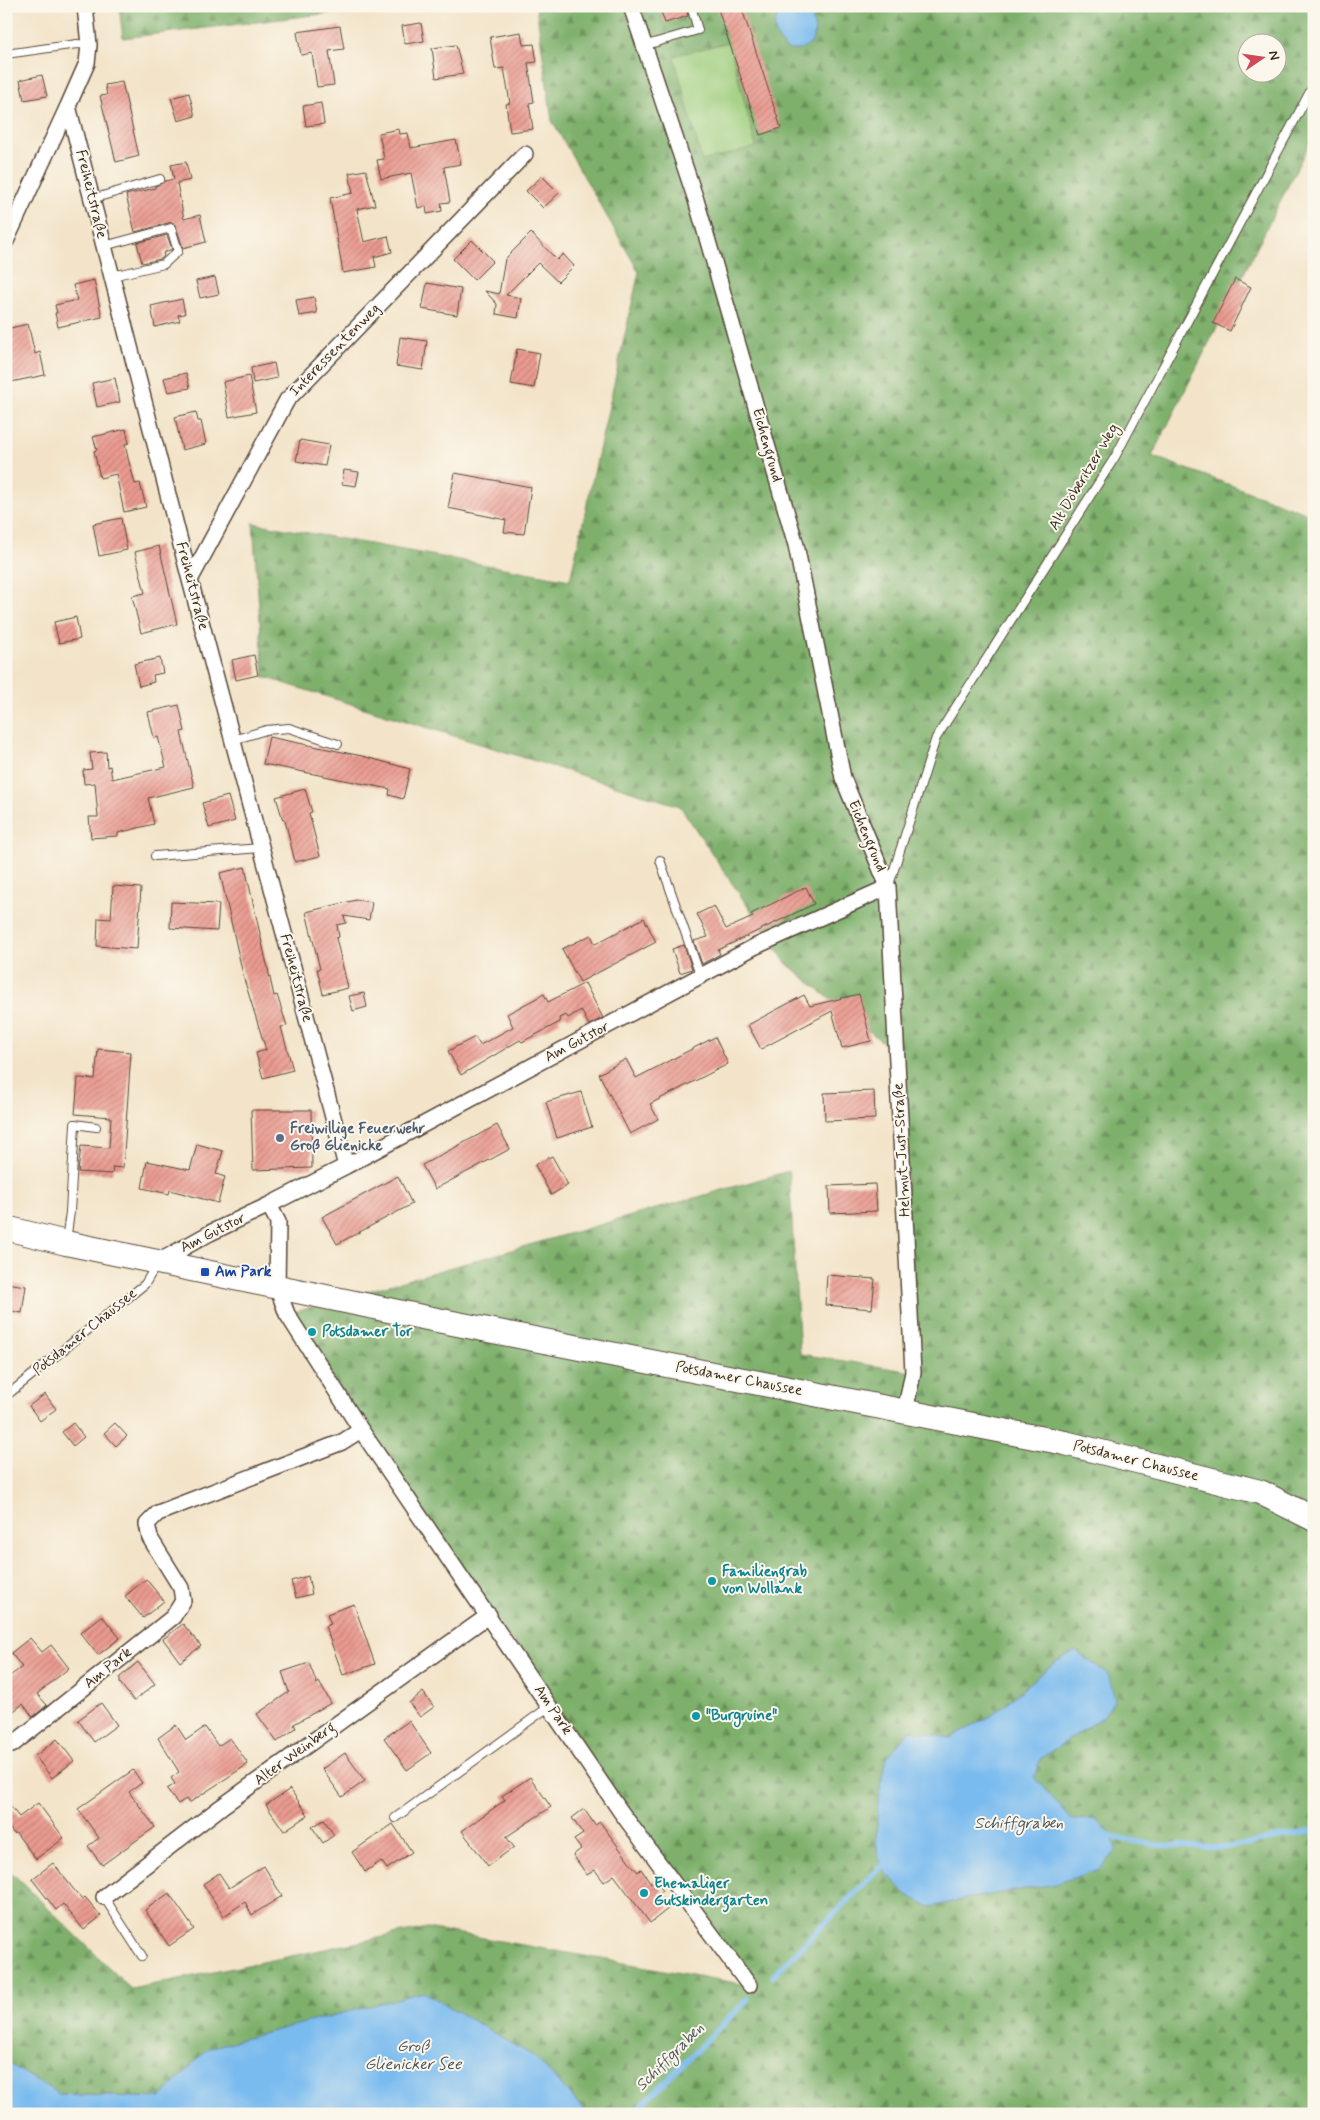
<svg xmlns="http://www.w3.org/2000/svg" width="1320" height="2120" font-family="Mynerve,sans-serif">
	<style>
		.forest { fill: url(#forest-firs); stroke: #5c6d45; fill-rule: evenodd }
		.garden { fill: #9dcd7d; stroke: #6c7c4e }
		.water { fill: #7abbef; stroke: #5a7286 }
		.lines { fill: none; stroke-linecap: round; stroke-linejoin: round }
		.stream { stroke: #7abbef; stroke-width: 5.5 }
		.building { fill: url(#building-hatch) }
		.service-casing { stroke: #574638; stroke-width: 10 }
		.minor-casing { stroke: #574638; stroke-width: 18 }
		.primary-casing { stroke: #574638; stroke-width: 26 }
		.service { stroke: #fff; stroke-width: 8 }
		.minor { stroke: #fff; stroke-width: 15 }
		.primary { stroke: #fff; stroke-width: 24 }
		.service-dot { fill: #5c6f8a; stroke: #fbf7ec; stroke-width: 2 }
		.transit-dot { fill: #1a4fb4; stroke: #fbf7ec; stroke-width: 2 }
		.culture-dot { fill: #0f9aa8; stroke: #fbf7ec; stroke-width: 2 }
		.labels { text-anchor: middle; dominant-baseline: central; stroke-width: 4; stroke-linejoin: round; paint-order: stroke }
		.street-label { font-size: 15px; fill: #3b2a1e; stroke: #fbf7ec }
		.service-label { font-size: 15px; font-weight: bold; fill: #4e5e75; stroke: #fbf7ec; text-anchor: start }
		.transit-label { font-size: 15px; font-weight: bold; fill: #164399; stroke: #fbf7ec; text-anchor: start }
		.culture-label { font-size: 15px; font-weight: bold; fill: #0d838f; stroke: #fbf7ec; text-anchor: start }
		.water-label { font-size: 16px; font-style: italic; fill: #4e565d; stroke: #fbf7ec }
	</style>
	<defs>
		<pattern id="forest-firs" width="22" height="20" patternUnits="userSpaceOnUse" patternTransform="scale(1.25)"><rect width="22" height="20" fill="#7eb06c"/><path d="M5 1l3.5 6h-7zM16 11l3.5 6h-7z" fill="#688f58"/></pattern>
		<pattern id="building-hatch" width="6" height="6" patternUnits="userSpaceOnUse" patternTransform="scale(1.25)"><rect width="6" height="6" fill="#eb9b91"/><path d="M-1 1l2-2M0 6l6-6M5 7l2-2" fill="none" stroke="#c07f76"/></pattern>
	</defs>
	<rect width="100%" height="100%" fill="#fbf7ec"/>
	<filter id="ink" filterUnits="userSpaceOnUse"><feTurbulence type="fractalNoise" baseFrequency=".02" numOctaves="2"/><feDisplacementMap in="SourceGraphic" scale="10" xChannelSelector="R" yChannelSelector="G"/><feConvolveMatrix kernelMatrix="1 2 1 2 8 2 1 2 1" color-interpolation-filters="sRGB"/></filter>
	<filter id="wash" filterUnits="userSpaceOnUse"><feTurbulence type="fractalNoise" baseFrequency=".0096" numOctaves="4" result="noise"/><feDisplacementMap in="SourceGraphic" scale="20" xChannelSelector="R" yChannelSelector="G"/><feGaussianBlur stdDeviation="1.12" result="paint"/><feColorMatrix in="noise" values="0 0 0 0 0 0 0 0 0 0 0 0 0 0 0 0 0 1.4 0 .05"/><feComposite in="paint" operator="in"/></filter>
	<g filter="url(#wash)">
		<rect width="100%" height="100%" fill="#f3e4c9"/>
		<!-- forest -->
		<path class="forest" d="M119,6H389L123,38Z
			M536,6H785L779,14L813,16L810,6H1314V134L1152,456L1314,516V2114H588L535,2057L208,2048L161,2098L59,2094L6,2062V1867L131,1989L427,1928L748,1985L287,1314L789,1171L800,1354L913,1372L902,1058L786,963L680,806L264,677L253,523L570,580L639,272L552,121ZM1248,42H1278V72H1248ZM1075,1651L1108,1674L1103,1717L1041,1758L1034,1777L1072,1820L970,1898L931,1907L910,1731L950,1738L991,1716L1054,1663Z"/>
		<!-- garden -->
		<path class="garden" d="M729,42L756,147L702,161L674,56Z"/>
		<!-- water -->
		<path class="water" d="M785,6H810L815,32L811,44L800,50H788C772,36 770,24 785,6Z
			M1075,1651L1108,1674L1115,1699L1103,1717L1041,1758L1034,1777L1072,1820L1097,1819L1112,1836L1116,1850L1100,1869L1056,1884L970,1898L931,1907L907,1895L881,1867L876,1841L878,1799L887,1758L910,1730L950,1738L991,1716L1054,1663Z
			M424,1992L535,2057L588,2114H6V2062L59,2094L161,2098L208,2048Z"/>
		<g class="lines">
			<!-- stream -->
			<path class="stream" d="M1106,1836L1155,1845L1223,1848L1314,1831
				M773,1975L881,1867L888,1864
				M633,2114L748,1999"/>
		</g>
		<g id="blocks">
			<!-- building -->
			<path class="building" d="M659,6H686L688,16L665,23Z
				M717,6H741L781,128L760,135Z
				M421,23L424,41L405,44L402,26Z
				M340,26L344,49L329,51L334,85L317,87L312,53L301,55L297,32Z
				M521,32L523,45L534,44L537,62L528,63L534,102L529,103L533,129L510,132L506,104L510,103L504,68L495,69L490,37Z
				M456,45L463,74L436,78L432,48Z
				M42,75L47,96L24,100L20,80Z
				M122,82L139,156L116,162L100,96L107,95L105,85Z
				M189,93L195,116L178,121L171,98Z
				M321,103L324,124L306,126L303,106Z
				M399,129L400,134L408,133L411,148L456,140L461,164L444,167L450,202L441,203L442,211L427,214L426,206L418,208L411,173L381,179L377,160L384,159L379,133Z
				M186,162L190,180L177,183L184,219L200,215L206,242L183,248L176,226L172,222L135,232L126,195L155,188V186L165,181L174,179L171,165Z
				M366,170L375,205L357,209L364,242L388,236L392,252L374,257L376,267L343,273L330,198L353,193L349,173Z
				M542,176L559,193L543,208L526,191Z
				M531,233L557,260L563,254L574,266L558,282L538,263L506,295L521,298L518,318L496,314L497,304L485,291L499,294L505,259Z
				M167,235L172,249L163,253L164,256L161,259L142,263L137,243Z
				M472,240L493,261L474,280L453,259Z
				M215,277L219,294L200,298L196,281Z
				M1235,279L1251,287L1230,331L1213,323Z
				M94,280L102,317L58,327L55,313H57L55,305L77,300L73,285Z
				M427,283L461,289L457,315L422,309Z
				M314,297L317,313L299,316L296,300Z
				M182,299L185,314L178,315L180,321L155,327L151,306Z
				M28,324L35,354L40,352L45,375L6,383V329Z
				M400,337L427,341L423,370L396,366Z
				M517,349L540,353L534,388L511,384Z
				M274,363L277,378L253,383L251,368Z
				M186,373L190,388L168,392L164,378Z
				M249,376L256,412L229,417L223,382Z
				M115,378L120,402L97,407L92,383Z
				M196,412L198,421H201L206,444L182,450L175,417Z
				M126,429L129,443L125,444L128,458L135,484L140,483L146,507L124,512L116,474L100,478L94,451L97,450L93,437Z
				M300,440L329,445L325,466L296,461Z
				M344,470L359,472L356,486L342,484Z
				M455,473L531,487L524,534L504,532L506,520L448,508Z
				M121,518L127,550L99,556L93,524Z
				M159,546L177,624L141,633L132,596L145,593L135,552Z
				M76,617L80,639L59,643L54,622Z
				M254,655L258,675L236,680L232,660Z
				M160,658L163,673L153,675L154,682L139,686L134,664Z
				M179,705L185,731L181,732L194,787L148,798L154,824L118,833V836L91,838L89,817H98L95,783L84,784L83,770L92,769L90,753L106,752L107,767L110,766L112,779L166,767L158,737L154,738L148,712Z
				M269,737L362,756L410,769L403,799L389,795L390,789L263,764Z
				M305,789L312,812L309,813L320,856L295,862L285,820H283L276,797Z
				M228,796L235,821L209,828L202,803Z
				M245,867L274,996L277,995L287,1026L281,1027L293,1070L263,1078L256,1053L266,1050L244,979L220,873Z
				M113,886L141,888L137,949L97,946L98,918L111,919Z
				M806,887L814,904L718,950L720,954L702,964L694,941L708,937L697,914L714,906L726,929L753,917L751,914Z
				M356,900L372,902L369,920L344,916L346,923L337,925L339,937L336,938L348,988L323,994L317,969H320L306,912Z
				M171,902L219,904L217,931L170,928Z
				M644,918L656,942L580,982L562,949L591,935L595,944Z
				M684,945L692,969L680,973L672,949Z
				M585,983L603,1018L589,1025L581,1010L568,1018L566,1015L559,1018L560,1022L522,1042L520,1040L461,1075L448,1051L475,1037L480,1045L513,1027L507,1014L544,994L548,1002Z
				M364,993L367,1007L353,1011L349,996Z
				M859,994L871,1041L842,1048L832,1011L761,1049L748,1025L804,995L810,1006Z
				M715,1037L728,1064L650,1104L658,1119L630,1134L599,1074L626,1059L636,1078Z
				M98,1049L131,1052L123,1168L113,1167L112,1174L78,1172L81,1146L109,1148L111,1117L75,1114L78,1078L95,1079Z
				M874,1091L875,1119L825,1121L824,1093Z
				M581,1092L592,1127L557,1138L546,1102Z
				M251,1110H311L312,1168L253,1170Z
				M497,1125L510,1149L435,1189L422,1165Z
				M197,1144L223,1151L216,1174L225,1177L218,1203L170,1190L169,1194L142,1188L147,1161L190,1170Z
				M552,1156L568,1185L551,1195L535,1165Z
				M398,1176L412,1204L337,1244L322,1217Z
				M875,1184L877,1211L830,1213L829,1186Z
				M827,1275L875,1279L872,1309L825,1305Z
				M6,1283L26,1286L22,1313L6,1310Z
				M45,1394L56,1409L40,1421L29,1406Z
				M73,1423L84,1437L73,1446L62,1432Z
				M115,1423L127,1436L116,1446L104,1433Z
				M308,1576L312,1594L296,1598L291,1581Z
				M146,1579L164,1601L143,1618L125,1596Z
				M354,1604L375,1664L343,1675L325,1626L331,1624L327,1614Z
				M102,1616L120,1638L98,1655L80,1633Z
				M183,1624L201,1646L180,1662L163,1639Z
				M30,1638L42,1652L51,1645L69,1668L37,1694L47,1705L33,1717L23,1704L6,1717V1679L22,1667L11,1653Z
				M138,1662L155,1684L134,1701L120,1683V1677Z
				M309,1663L317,1684L319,1682L331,1703L294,1724L296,1728L277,1742L257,1714L289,1692L282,1672Z
				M423,1692L434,1707L420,1717L409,1703Z
				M101,1703L117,1725L94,1742L78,1720Z
				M409,1721L431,1753L407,1770L384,1738Z
				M176,1725L186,1740L205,1727L218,1746L230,1738L248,1764L189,1803L186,1799L178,1804L167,1789L175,1784L171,1778L179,1772L158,1738Z
				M57,1739L74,1761L52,1778L35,1756Z
				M345,1753L365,1781L342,1797L322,1769Z
				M133,1770L142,1783L129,1792L155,1827L102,1865L88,1846L99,1838L78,1809Z
				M530,1777L551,1807L506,1837L514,1847L488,1866L462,1831L505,1800L502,1796Z
				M290,1789L308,1815L284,1831L266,1805Z
				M6,1801L19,1817L38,1803L64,1838L36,1859L16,1833L14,1834L6,1823Z
				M584,1809L595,1825L600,1822L631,1864L638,1872L641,1869L651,1883L655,1880L663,1891L659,1894L669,1908L650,1923L614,1875L604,1882L595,1870L587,1875L573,1855L581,1849L574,1840L583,1834L572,1818Z
				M324,1820L334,1835L323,1843L312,1827Z
				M393,1824L412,1852L387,1869L381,1861L365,1872L352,1852Z
				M53,1863L82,1900L85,1897L101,1916L84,1930L63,1904L56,1910L32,1879Z
				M264,1866L282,1896L252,1915L245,1902L224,1916L203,1884L219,1873L229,1888Z
				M169,1893L194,1929L169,1946L145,1910Z"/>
		</g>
	</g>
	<g filter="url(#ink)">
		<use href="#blocks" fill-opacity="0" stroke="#574638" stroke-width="1"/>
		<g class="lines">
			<defs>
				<path id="service" d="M643,46L698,30L691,6
					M6,54L77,44L89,45
					M92,199L160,179
					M104,246L171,228L178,251L164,264L112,276
					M233,740L266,730L289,728L338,744
					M155,856L261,848
					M660,860L700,975
					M889,885L936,738L1115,457L1314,84
					M66,1241L70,1212L75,1124L96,1127
					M6,1396L145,1284L157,1264
					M395,1818L550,1706
					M104,1897L142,1956"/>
				<path id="minor" d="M85,6L89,45L87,63L68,106L190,580L346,1166
					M631,6L696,200L796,545L843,778L888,887L913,1372L905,1412
					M6,241L68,106
					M190,580L287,400L525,154
					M269,1205L278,1222L277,1287L287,1314L308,1347
					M158,1262L210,1233L269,1205L346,1166L754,947L888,887
					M310,1350L361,1430L621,1812L749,1985
					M12,1745L173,1617L183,1601L181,1588L150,1538L147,1524L158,1513L342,1442L361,1430
					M104,1897L221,1807L489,1615"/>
				<path id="primary" d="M6,1228L66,1243L422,1317L1065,1443L1260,1492L1314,1519"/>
			</defs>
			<!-- service casing -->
			<use href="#service" class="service-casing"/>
			<!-- minor casing -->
			<use href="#minor" class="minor-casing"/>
			<!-- primary casing -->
			<use href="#primary" class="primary-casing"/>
			<!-- service -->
			<use href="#service" class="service"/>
			<!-- minor -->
			<use href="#minor" class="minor"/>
			<!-- primary -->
			<use href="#primary" class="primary"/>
		</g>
	</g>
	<!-- markers -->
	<circle class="service-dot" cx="280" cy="1138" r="5"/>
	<rect class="transit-dot" x="200" y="1267" width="10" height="10" rx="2.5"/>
	<g class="culture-dot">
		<circle cx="312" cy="1332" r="5"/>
		<circle cx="712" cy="1581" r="5"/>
		<circle cx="696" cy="1716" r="5"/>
		<circle cx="644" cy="1893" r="5"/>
	</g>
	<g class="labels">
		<!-- street labels -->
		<g class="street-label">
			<text transform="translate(91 194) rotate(76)">Freiheitstraße</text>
			<text transform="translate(335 350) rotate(-46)">Interessentenweg</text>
			<text transform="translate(767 445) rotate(74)">Eichengrund</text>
			<text transform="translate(1084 477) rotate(-59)">Alt Döberitzer Weg</text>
			<text transform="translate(192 586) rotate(75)">Freiheitstraße</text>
			<text transform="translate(867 836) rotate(67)">Eichengrund</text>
			<text transform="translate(296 978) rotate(75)">Freiheitstraße</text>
			<text transform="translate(577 1042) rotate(-28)">Am Gutstor</text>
			<text transform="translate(902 1150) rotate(-93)">Helmut-Just-Straße</text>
			<text transform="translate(213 1233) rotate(-27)">Am Gutstor</text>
			<text transform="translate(85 1332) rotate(-39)">Potsdamer Chaussee</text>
			<text transform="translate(739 1379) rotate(11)">Potsdamer Chaussee</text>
			<text transform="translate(1136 1461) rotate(14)">Potsdamer Chaussee</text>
			<text transform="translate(108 1668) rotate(-39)">Am Park</text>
			<text transform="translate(553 1710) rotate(56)">Am Park</text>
			<text transform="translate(295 1754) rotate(-36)">Alter Weinberg</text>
		</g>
		<!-- service labels -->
		<g class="service-label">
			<text x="290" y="1129">Freiwillige Feuerwehr<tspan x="290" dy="17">Groß Glienicke</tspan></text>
		</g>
		<!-- transit labels -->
		<g class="transit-label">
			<text x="215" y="1272">Am Park</text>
		</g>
		<!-- culture labels -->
		<g class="culture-label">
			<text x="322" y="1332">Potsdamer Tor</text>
			<text x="722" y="1572">Familiengrab<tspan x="722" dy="17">von Wollank</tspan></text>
			<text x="706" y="1716">"Burgruine"</text>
			<text x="654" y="1884">Ehemaliger<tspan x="654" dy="17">Gutskindergarten</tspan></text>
		</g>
		<!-- water labels -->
		<g class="water-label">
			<text x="1019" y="1823">Schiffgraben</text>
			<text x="413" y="2046">Groß<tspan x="413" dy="18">Glienicker See</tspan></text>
			<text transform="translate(670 2057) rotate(-45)">Schiffgraben</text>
		</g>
	</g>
	<!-- margin -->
	<rect width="1320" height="2120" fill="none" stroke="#fbf7ec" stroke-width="25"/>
	<!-- north arrow -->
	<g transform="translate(1262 58) rotate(77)"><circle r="24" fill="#fbf7ec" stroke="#aea59a"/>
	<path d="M0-4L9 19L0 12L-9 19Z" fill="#d1495b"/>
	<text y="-8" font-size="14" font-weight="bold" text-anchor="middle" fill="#3b2a1e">N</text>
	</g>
</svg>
